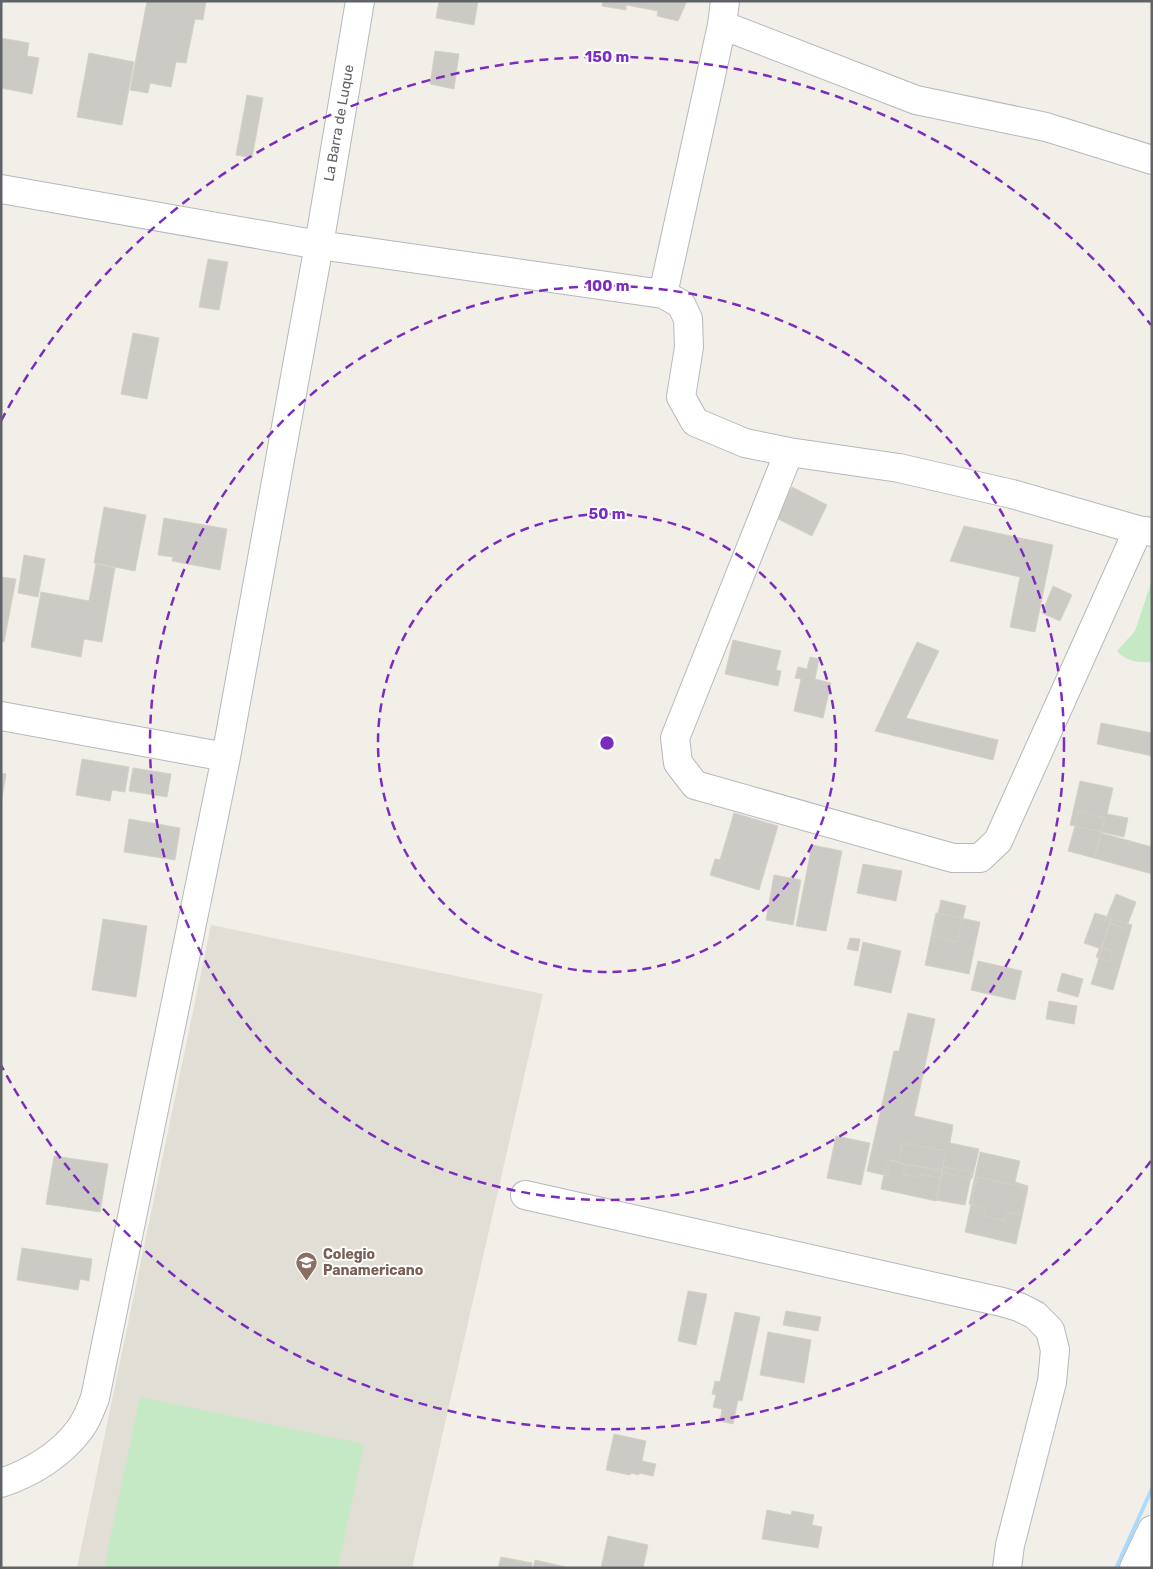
<svg xmlns="http://www.w3.org/2000/svg" width="1153" height="1569" font-family="Rubik,sans-serif">
	<style>
		.education { fill: #e1ded6 }
		.green { fill: #c5e8c5 }
		.water { fill: #aadaff }
		.building { fill: #cccac5; stroke: #d6d1c6 }
		.lines { fill: none; stroke-linecap: round; stroke-linejoin: round }
		.street-casing { stroke: #b5b8bc; stroke-width: 30 }
		.secondary-casing { stroke: #b6babf; stroke-width: 30 }
		.street { stroke: #fff; stroke-width: 28 }
		.secondary { stroke: #fff; stroke-width: 28 }
		.ring { fill: none; stroke: #7b2cbf; stroke-width: 2.5; stroke-dasharray: 9 6 }
		.labels { text-anchor: middle; dominant-baseline: central; stroke-width: 4; stroke-linejoin: round; paint-order: stroke }
		.street-label { font-size: 14px; fill: #5f6368; stroke: #fff }
		.education-label { font-size: 14px; font-weight: bold; fill: #785e54; stroke: #fff; text-anchor: start }
		.centre { fill: #7b2cbf; stroke: #fff; stroke-width: 2.5 }
		.ring-label { font-size: 15px; text-anchor: middle; font-weight: bold; fill: #7b2cbf; stroke: #fff; stroke-width: 4; stroke-linejoin: round; paint-order: stroke }
	</style>
	<rect width="100%" height="100%" fill="#f1efe8"/>
	<!-- education -->
	<path class="education" d="M211,925L543,994L412,1568H77Z"/>
	<!-- green -->
	<path class="green" d="M1152,580V662C1139,663 1125,661 1117,651L1135,631Z
		M140,1397L364,1444L338,1568H104Z"/>
	<!-- water -->
	<path class="water" d="M1152,1484V1493L1118,1568H1114Z"/>
	<!-- building -->
	<path class="building" d="M147,1H206L203,20L195,19L186,63L176,62L171,87L150,83L148,93L130,90Z
		M439,1H478L474,25L436,18Z
		M603,1H687L678,21L657,16L658,11L626,5V10L602,6Z
		M1,38L29,43L27,56L39,58L32,94L1,88Z
		M435,51L459,54L454,89L430,84Z
		M89,53L134,62L122,125L77,117Z
		M247,95L263,98L252,158L236,155Z
		M208,259L228,262L219,310L199,307Z
		M133,333L159,338L147,399L121,394Z
		M792,487L827,505L812,536L776,518Z
		M104,507L146,515L135,571L94,563Z
		M164,518L227,529L220,570L172,561L173,557L158,555Z
		M964,526L1053,545L1035,632L1010,627L1020,577L950,561Z
		M24,555L45,559L38,597L18,593Z
		M96,564L115,568L102,642L84,639L81,657L31,647L41,592L89,601Z
		M1,577L16,579L4,642L1,641Z
		M1053,586L1072,595L1060,621L1042,613Z
		M733,640L781,651L776,670L781,671L778,686L725,674Z
		M917,642L939,651L906,718L998,740L993,760L875,731Z
		M810,657L819,659L815,679L831,683L823,718L794,711L801,679L795,678L798,667L807,669Z
		M1101,723L1152,733V756L1097,744Z
		M82,759L129,767L125,792L112,790L110,801L76,795Z
		M133,768L171,774L167,797L129,791Z
		M1,773L6,774L1,805Z
		M1080,781L1113,788L1107,814L1128,818L1124,837L1070,825Z
		M1079,811L1105,818L1094,858L1068,851Z
		M734,813L778,826L759,890L710,875L715,859L720,860Z
		M129,819L180,828L175,860L124,852Z
		M1101,833L1152,847V874L1094,858Z
		M812,845L842,851L826,931L796,926Z
		M863,864L902,871L896,901L857,893Z
		M774,875L801,880L793,925L766,920Z
		M1116,894L1136,902L1126,929L1105,921Z
		M941,900L966,906L957,942L933,936Z
		M936,913L980,922L969,974L925,965Z
		M1095,913L1112,918L1101,949L1084,943Z
		M103,919L147,926L136,997L92,990Z
		M1111,919L1132,925L1113,990L1091,984Z
		M850,938L860,939L858,951L847,949Z
		M863,942L901,951L891,993L854,985Z
		M1100,947L1113,951L1110,962L1096,957Z
		M978,961L1022,971L1015,1000L971,990Z
		M1062,973L1083,979L1078,997L1057,991Z
		M1049,1001L1077,1006L1074,1024L1046,1019Z
		M908,1013L935,1019L914,1116L953,1125L950,1143L979,1149L972,1179L943,1173L941,1178L921,1174L920,1178L903,1174L906,1164L891,1160L888,1176L867,1171L894,1051H899Z
		M836,1136L870,1143L861,1185L827,1178Z
		M902,1143L946,1151L942,1170L899,1163Z
		M980,1152L1020,1161L1015,1182L1028,1186L1022,1215L1006,1212L1004,1221L983,1216L986,1208L969,1204Z
		M54,1156L108,1164L100,1212L46,1204Z
		M887,1160L942,1172L936,1201L881,1189Z
		M943,1167L972,1172L965,1205L936,1200Z
		M977,1177L1028,1188L1016,1244L965,1232Z
		M22,1248L92,1259L89,1281L80,1279L78,1290L17,1280Z
		M688,1291L707,1294L696,1345L678,1341Z
		M786,1311L821,1317L818,1331L783,1325Z
		M735,1312L760,1317L742,1401L738,1400L733,1424L720,1421L722,1409L713,1407L716,1395L712,1394L715,1381L720,1382Z
		M768,1332L811,1340L804,1383L760,1375Z
		M614,1434L646,1441L642,1461L656,1464L653,1476L639,1473V1475L631,1473L630,1475L606,1470Z
		M767,1510L791,1515L792,1511L814,1515L812,1525L822,1527L818,1548L762,1539Z
		M608,1536L648,1545L643,1568H601Z
		M501,1557L532,1563L531,1568H498Z
		M535,1560L570,1568H533Z"/>
	<g class="lines">
		<defs>
			<path id="street" d="M722,25L916,100L1046,127L1152,160
				M1,189L319,245L663,294L681,304L688,319L689,347L681,397L695,422L745,443L789,452L899,468L1012,494L1138,530L1152,532
				M663,294L722,25L725,1
				M789,452L675,738L678,763L695,785L953,858H980L998,841L1138,530
				M1,716L226,757
				M525,1195L1002,1302L1019,1307L1035,1315L1050,1330L1055,1350L1052,1382L1010,1545L1007,1568
				M1,1483C31,1473 61,1455 80,1429C87,1420 91,1408 95,1398L226,757L319,245L360,1"/>
			<path id="secondary" d="M1134,1568L1152,1530"/>
		</defs>
		<!-- street casing -->
		<use href="#street" class="street-casing"/>
		<!-- secondary casing -->
		<use href="#secondary" class="secondary-casing"/>
		<!-- street -->
		<use href="#street" class="street"/>
		<!-- secondary -->
		<use href="#secondary" class="secondary"/>
	</g>
	<!-- distance rings -->
	<g class="ring">
		<circle cx="607" cy="743" r="229"/>
		<circle cx="607" cy="743" r="457"/>
		<path d="M1151 1161A686 686 0 0 1 1 1065M1 421A686 686 0 0 1 1151 325"/>
	</g>
	<!-- icons -->
	<defs>
		<symbol id="school-pin" viewBox="-11 -11 22 30"><path d="M0 17L-7.5 6A9.5 9.5 0 1 1 7.5 6Z" fill="#8d6e63" stroke="#fff"/><path d="M0-5L7-2L0 1L-7-2ZM-4 1L0 2.5L4 1V4Q0 6-4 4Z" fill="#fff"/></symbol>
	</defs>
	<g fill-rule="evenodd">
		<use href="#school-pin" x="294" y="1250" width="25" height="34"/>
	</g>
	<g class="labels">
		<!-- street labels -->
		<g class="street-label">
			<text transform="translate(339 123) rotate(-80)">La Barra de Luque</text>
		</g>
		<!-- education labels -->
		<g class="education-label">
			<text x="323" y="1254">Colegio<tspan x="323" dy="16">Panamericano</tspan></text>
		</g>
	</g>
	<circle cx="607" cy="743" r="8" class="centre"/>
	<g class="ring-label">
		<text x="607" y="62">150 m</text>
		<text x="607" y="291">100 m</text>
		<text x="607" y="519">50 m</text>
	</g>
	<!-- border -->
	<rect width="1153" height="1569" fill="none" stroke="#5f6368" stroke-width="5"/>
</svg>
